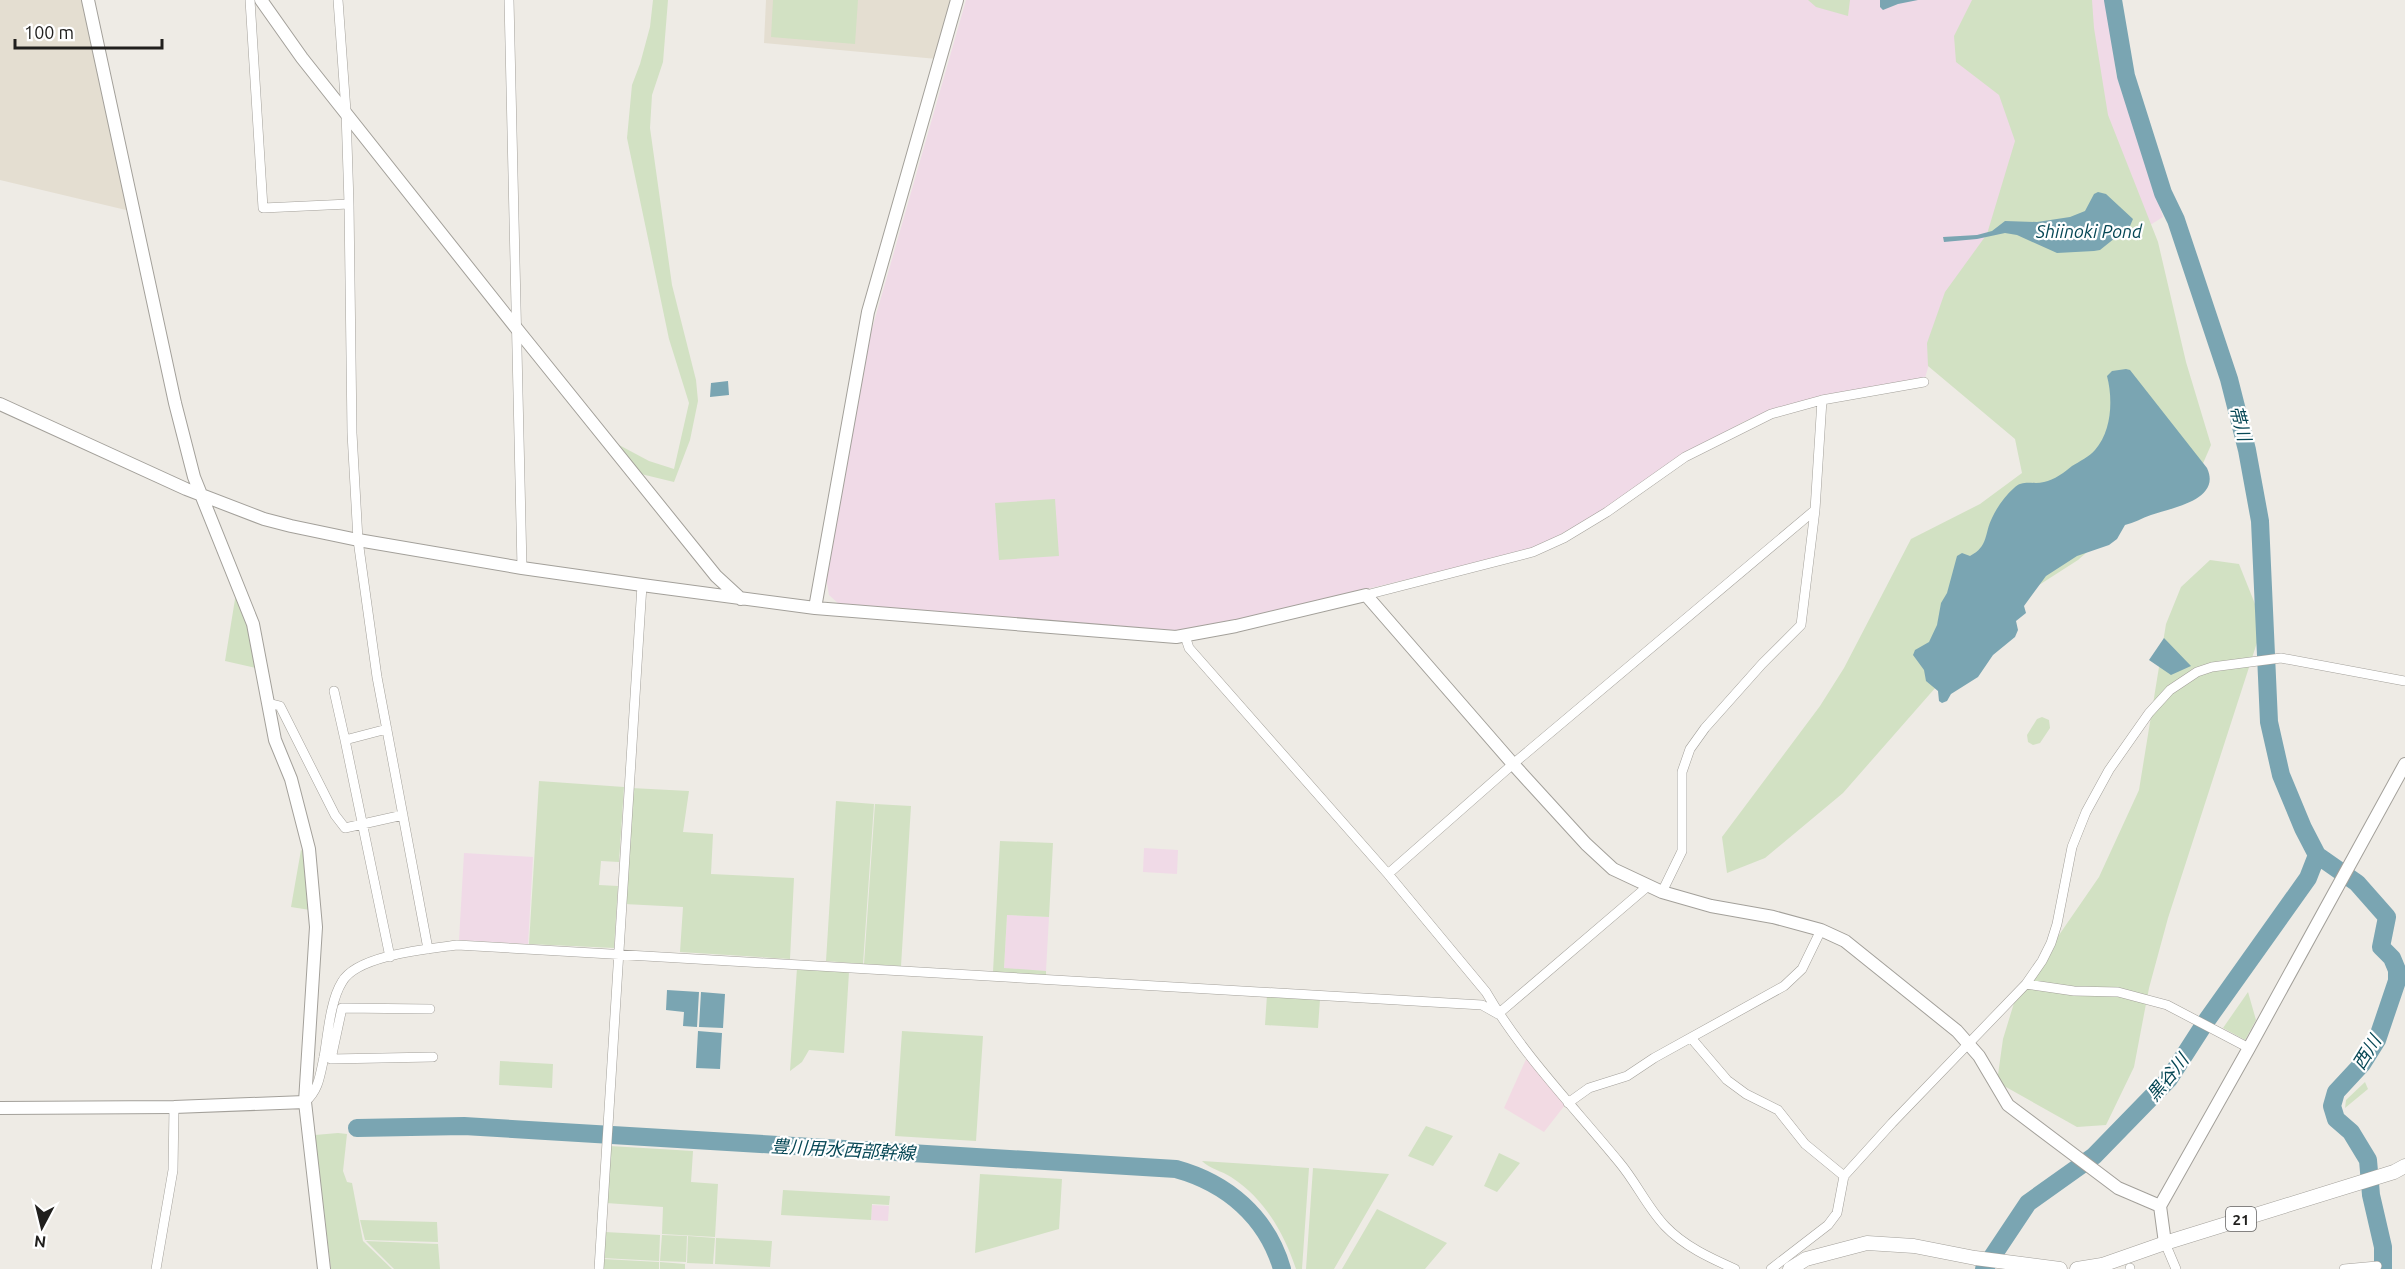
<svg xmlns="http://www.w3.org/2000/svg" width="2405" height="1269" font-family="Ubuntu,'Noto Sans JP',sans-serif">
	<style>
		.commercial { fill: #f2dae3 }
		.industrial { fill: #f0dae7 }
		.built { fill: #e4ded1 }
		.green { fill: #d2e1c3 }
		.water { fill: #7aa5b2 }
		.lines { fill: none; stroke-linecap: round; stroke-linejoin: round }
		.river { stroke: #7aa5b2; stroke-width: 18 }
		.street-casing { stroke: #a3a09a; stroke-width: 10 }
		.secondary-casing { stroke: #a3a09a; stroke-width: 14 }
		.primary-casing { stroke: #a3a09a; stroke-width: 15 }
		.street { stroke: #fff; stroke-width: 9 }
		.secondary { stroke: #fff; stroke-width: 12 }
		.primary { stroke: #fff; stroke-width: 14 }
		.labels { text-anchor: middle; dominant-baseline: central; stroke-width: 4.5; stroke-linejoin: round; paint-order: stroke }
		.shield { fill: #fff; stroke: #636261; stroke-width: 1.5 }
		.shield-label { font-size: 15px; font-weight: bold; fill: #201f1d }
		.water-label { font-size: 18px; font-style: italic; fill: #064755; stroke: #fff }
	</style>
	<rect width="100%" height="100%" fill="#eeebe5"/>
	<!-- commercial -->
	<path class="commercial" d="M1527,1057L1565,1105L1544,1132L1504,1108Z"/>
	<!-- industrial -->
	<path class="industrial" d="M966,0H2107L2116,74L2163,217L2084,266L1944,312L1925,378L1768,412L1743,422L1683,456L1606,509L1536,548L1185,633L840,605L829,595L826,578L870,336Z
		M1144,848L1178,850L1177,874L1143,872Z
		M464,853L533,857L528,944L459,940Z
		M1007,915L1049,917L1046,971L1004,969Z
		M872,1205L889,1206L888,1221L871,1220Z"/>
	<!-- built -->
	<path class="built" d="M0,0H87L128,208L126,210L0,180Z
		M766,0H954L937,59L764,43Z"/>
	<!-- green -->
	<path class="green" d="M653,0H668L663,62L652,95L650,128L672,285L696,380L698,401L690,440L674,482L641,474L619,445L649,461L674,469L689,403L669,339L627,138L632,85L640,64L650,27Z
		M773,0H858L855,44L771,37Z
		M1808,0H1850L1848,16L1816,7Z
		M1972,0H2092L2094,28L2108,115L2158,242L2186,362L2211,445L2201,468L2137,508L2078,560L2025,594L1972,646L1843,793L1765,858L1727,873L1722,837L1820,706L1844,668L1911,539L1980,504L2022,473L2015,439L1928,366L1927,343L1945,292L1987,234L2015,141L1999,95L1956,62L1954,36Z
		M1055,499L1059,556L999,560L995,503Z
		M2210,560L2239,564L2263,624L2168,918L2149,988L2134,1067L2106,1125L2077,1127L1997,1082L2003,1039L2014,1003L2039,964L2099,877L2139,790L2166,624L2181,587Z
		M236,593L248,623L256,668L225,661Z
		M2042,717L2049,720L2050,728L2040,743L2033,745L2028,742L2027,735L2037,719Z
		M539,781L624,787L619,862L601,861L599,885L618,886L614,948L529,944Z
		M631,788L689,791L683,832L713,834L711,874L794,878L790,959L680,952L683,907L624,904Z
		M836,801L874,804L863,964L826,961Z
		M875,804L911,806L901,966L864,964Z
		M1000,841L1053,843L1049,917L1007,915L1004,968L1046,971V975L993,972Z
		M301,850L303,851L310,910L291,907Z
		M797,968L849,972L844,1053L809,1050L802,1062L790,1071Z
		M2248,992L2256,1020L2245,1040L2223,1028Z
		M1267,995L1320,999L1318,1028L1265,1025Z
		M902,1031L983,1036L976,1141L895,1136Z
		M500,1061L553,1064L552,1088L499,1085Z
		M2365,1082L2368,1089L2345,1108L2346,1100Z
		M1426,1126L1453,1136L1433,1166L1408,1156Z
		M338,1133L347,1134L343,1171L347,1182L352,1183L363,1241L392,1269H331L315,1135Z
		M610,1146L693,1151L691,1182L718,1184L715,1237L662,1234L663,1207L606,1203Z
		M1499,1153L1520,1163L1497,1192L1484,1186Z
		M1202,1161L1309,1168L1302,1269H1296C1284,1233 1264,1198 1231,1177C1222,1171 1210,1169 1202,1161Z
		M1313,1168L1389,1174L1334,1269H1306Z
		M980,1174L1062,1179L1059,1229L975,1253Z
		M783,1190L890,1196L889,1205L872,1204L871,1220L781,1215Z
		M1377,1209L1447,1243L1425,1269H1342Z
		M360,1220L437,1222L438,1242L365,1240Z
		M605,1232L660,1235L659,1261L603,1258Z
		M662,1235L687,1236L686,1262L660,1261Z
		M688,1236L715,1238L713,1264L687,1263Z
		M716,1238L772,1241L770,1267L715,1264Z
		M366,1241L438,1244L440,1269H394Z
		M603,1259L659,1262V1269H603Z
		M660,1262L685,1264V1269H660Z"/>
	<!-- water -->
	<path class="water" d="M1880,0H1918L1898,4L1883,10L1880,7Z
		M2098,192L2106,194L2133,219L2130,226L2100,250L2094,251L2057,253L2017,235L2005,233L1977,239L1944,242L1943,237L1977,235L1992,231L2005,221L2037,222L2070,217L2085,211L2094,194Z
		M2126,369L2130,370L2207,468C2222,500 2171,508 2151,515C2142,518 2134,523 2125,525L2117,539L2109,545L2077,556L2046,576L2024,606L2026,613L2016,621L2018,630L2015,637L1993,655L1978,677L1951,694L1947,701L1942,703L1939,701L1938,691L1926,681L1924,670L1913,655L1915,650L1929,642L1937,625L1941,603L1947,593L1957,556L1962,553L1970,556C1989,546 1984,534 1992,518C1997,507 2005,496 2014,488C2023,479 2033,485 2044,482C2054,480 2065,472 2072,466C2080,461 2089,457 2095,450C2112,431 2113,399 2107,376L2112,371Z
		M728,381L729,395L710,397L711,383Z
		M2164,638L2191,666L2171,675L2149,660Z
		M667,990L699,992L697,1027L683,1026L684,1012L666,1010Z
		M701,992L725,994L723,1028L699,1027Z
		M698,1031L722,1033L720,1069L696,1068Z"/>
	<g class="lines">
		<!-- river -->
		<path class="river" d="M2113,0L2126,76L2163,193L2176,220L2229,379L2247,450L2260,521L2269,722L2281,775L2303,828L2317,855L2357,883L2387,917L2381,947L2392,958L2397,970V981L2377,1040L2362,1064L2336,1092L2332,1106L2336,1119L2351,1132L2368,1160L2371,1195L2383,1247V1269
			M357,1128L464,1126L1176,1169C1227,1183 1267,1217 1282,1269
			M1984,1269L2028,1203L2094,1156L2169,1079L2207,1020L2308,878L2317,855"/>
		<defs>
			<path id="street" d="M250,0L263,208L349,204
				M338,0L346,111L349,204L352,433L358,540L377,677L428,949
				M509,0L522,568
				M1366,595L1533,552L1564,538L1607,512L1685,457L1771,414L1822,400L1924,382
				M1185,636L1189,648L1388,874L1486,992C1522,1054 1574,1107 1619,1162C1636,1182 1647,1207 1665,1226C1684,1246 1710,1258 1735,1269
				M334,691L345,740
				M268,703L280,706L335,815L345,828L403,815
				M387,729L345,740L390,957
				M1388,874L1513,764L1815,510
				M1662,892L1682,851V772L1690,749L1705,728L1762,664L1801,625L1815,510L1822,400
				M2026,984L2074,991L2118,992L2167,1005L2249,1048
				M430,1009L342,1008L331,1059L433,1057
				M1498,1014L1648,886
				M1692,1039L1727,1080L1746,1094L1778,1110L1805,1144L1844,1176
				M305,1102C319,1090 320,1075 324,1057C328,1035 330,1001 342,982C357,955 428,949 457,945L1482,1005L1498,1014
				M1568,1103L1589,1088L1627,1076L1654,1058L1784,986L1802,969L1821,930
				M2165,1243L2176,1269
				M156,1269L173,1170L174,1107
				M599,1269L642,585
				M1771,1269L1828,1225L1837,1213L1844,1176L1892,1123L2026,984L2042,961L2051,943L2057,924L2072,847L2086,812L2109,770L2149,713L2170,690L2197,672L2212,667L2281,658L2405,681
				M2130,1269V1268
				M2344,1269L2377,1266"/>
			<path id="secondary" d="M88,0L175,403L194,477L253,624L275,740L291,779L309,849L316,927L305,1102L324,1269
				M261,0L302,58L517,329L716,576L741,599
				M0,404L186,489L264,519L291,526L358,540L522,568L642,585L815,608L1176,637L1236,626L1366,595L1513,764L1586,844L1613,869L1662,892L1711,906L1773,917L1821,930L1845,941L1957,1031L1979,1056L2008,1105L2118,1188L2160,1206
				M815,608L868,312L957,0
				M0,1108L174,1107L305,1102
				M2165,1243L2160,1206L2249,1048L2405,764"/>
			<path id="primary" d="M1790,1269L1806,1259L1867,1243L1914,1246L1975,1258L2060,1269
				M2077,1269L2102,1265L2165,1243L2394,1172L2405,1166"/>
		</defs>
		<!-- street casing -->
		<use href="#street" class="street-casing"/>
		<!-- secondary casing -->
		<use href="#secondary" class="secondary-casing"/>
		<!-- primary casing -->
		<use href="#primary" class="primary-casing"/>
		<!-- street -->
		<use href="#street" class="street"/>
		<!-- secondary -->
		<use href="#secondary" class="secondary"/>
		<!-- primary -->
		<use href="#primary" class="primary"/>
	</g>
	<g class="labels">
		<!-- shield labels -->
		<rect class="shield" x="2226" y="1207" width="30" height="24" rx="4.5"/>
		<g class="shield-label">
			<text x="2241" y="1219">21</text>
		</g>
		<!-- water labels -->
		<g class="water-label">
			<text x="2089" y="231">Shiinoki Pond</text>
			<text transform="translate(2241 423) rotate(75)">帯川</text>
			<text transform="translate(2366 1052) rotate(-58)">西川</text>
			<text transform="translate(2167 1077) rotate(-51)">黒谷川</text>
			<text transform="translate(843 1149) rotate(3)">豊川用水西部幹線</text>
		</g>
	</g>
	<!-- north arrow -->
	<g transform="translate(42 1227) rotate(187)" stroke="#ffffff" stroke-width="4.5" paint-order="stroke">
	<path d="M0-4.5L10 22L0 15L-10 22Z" fill="#201f1d"/>
	<text y="-9" font-size="16" font-weight="bold" text-anchor="middle" fill="#201f1d">N</text>
	</g>
	<!-- scale -->
	<path d="M15 39v9h147v-9" fill="none" stroke="#201f1d" stroke-width="3"/>
	<text x="24" y="39" font-size="18" fill="#201f1d" stroke="#ffffff" stroke-width="4.5" paint-order="stroke">100 m</text>
</svg>
